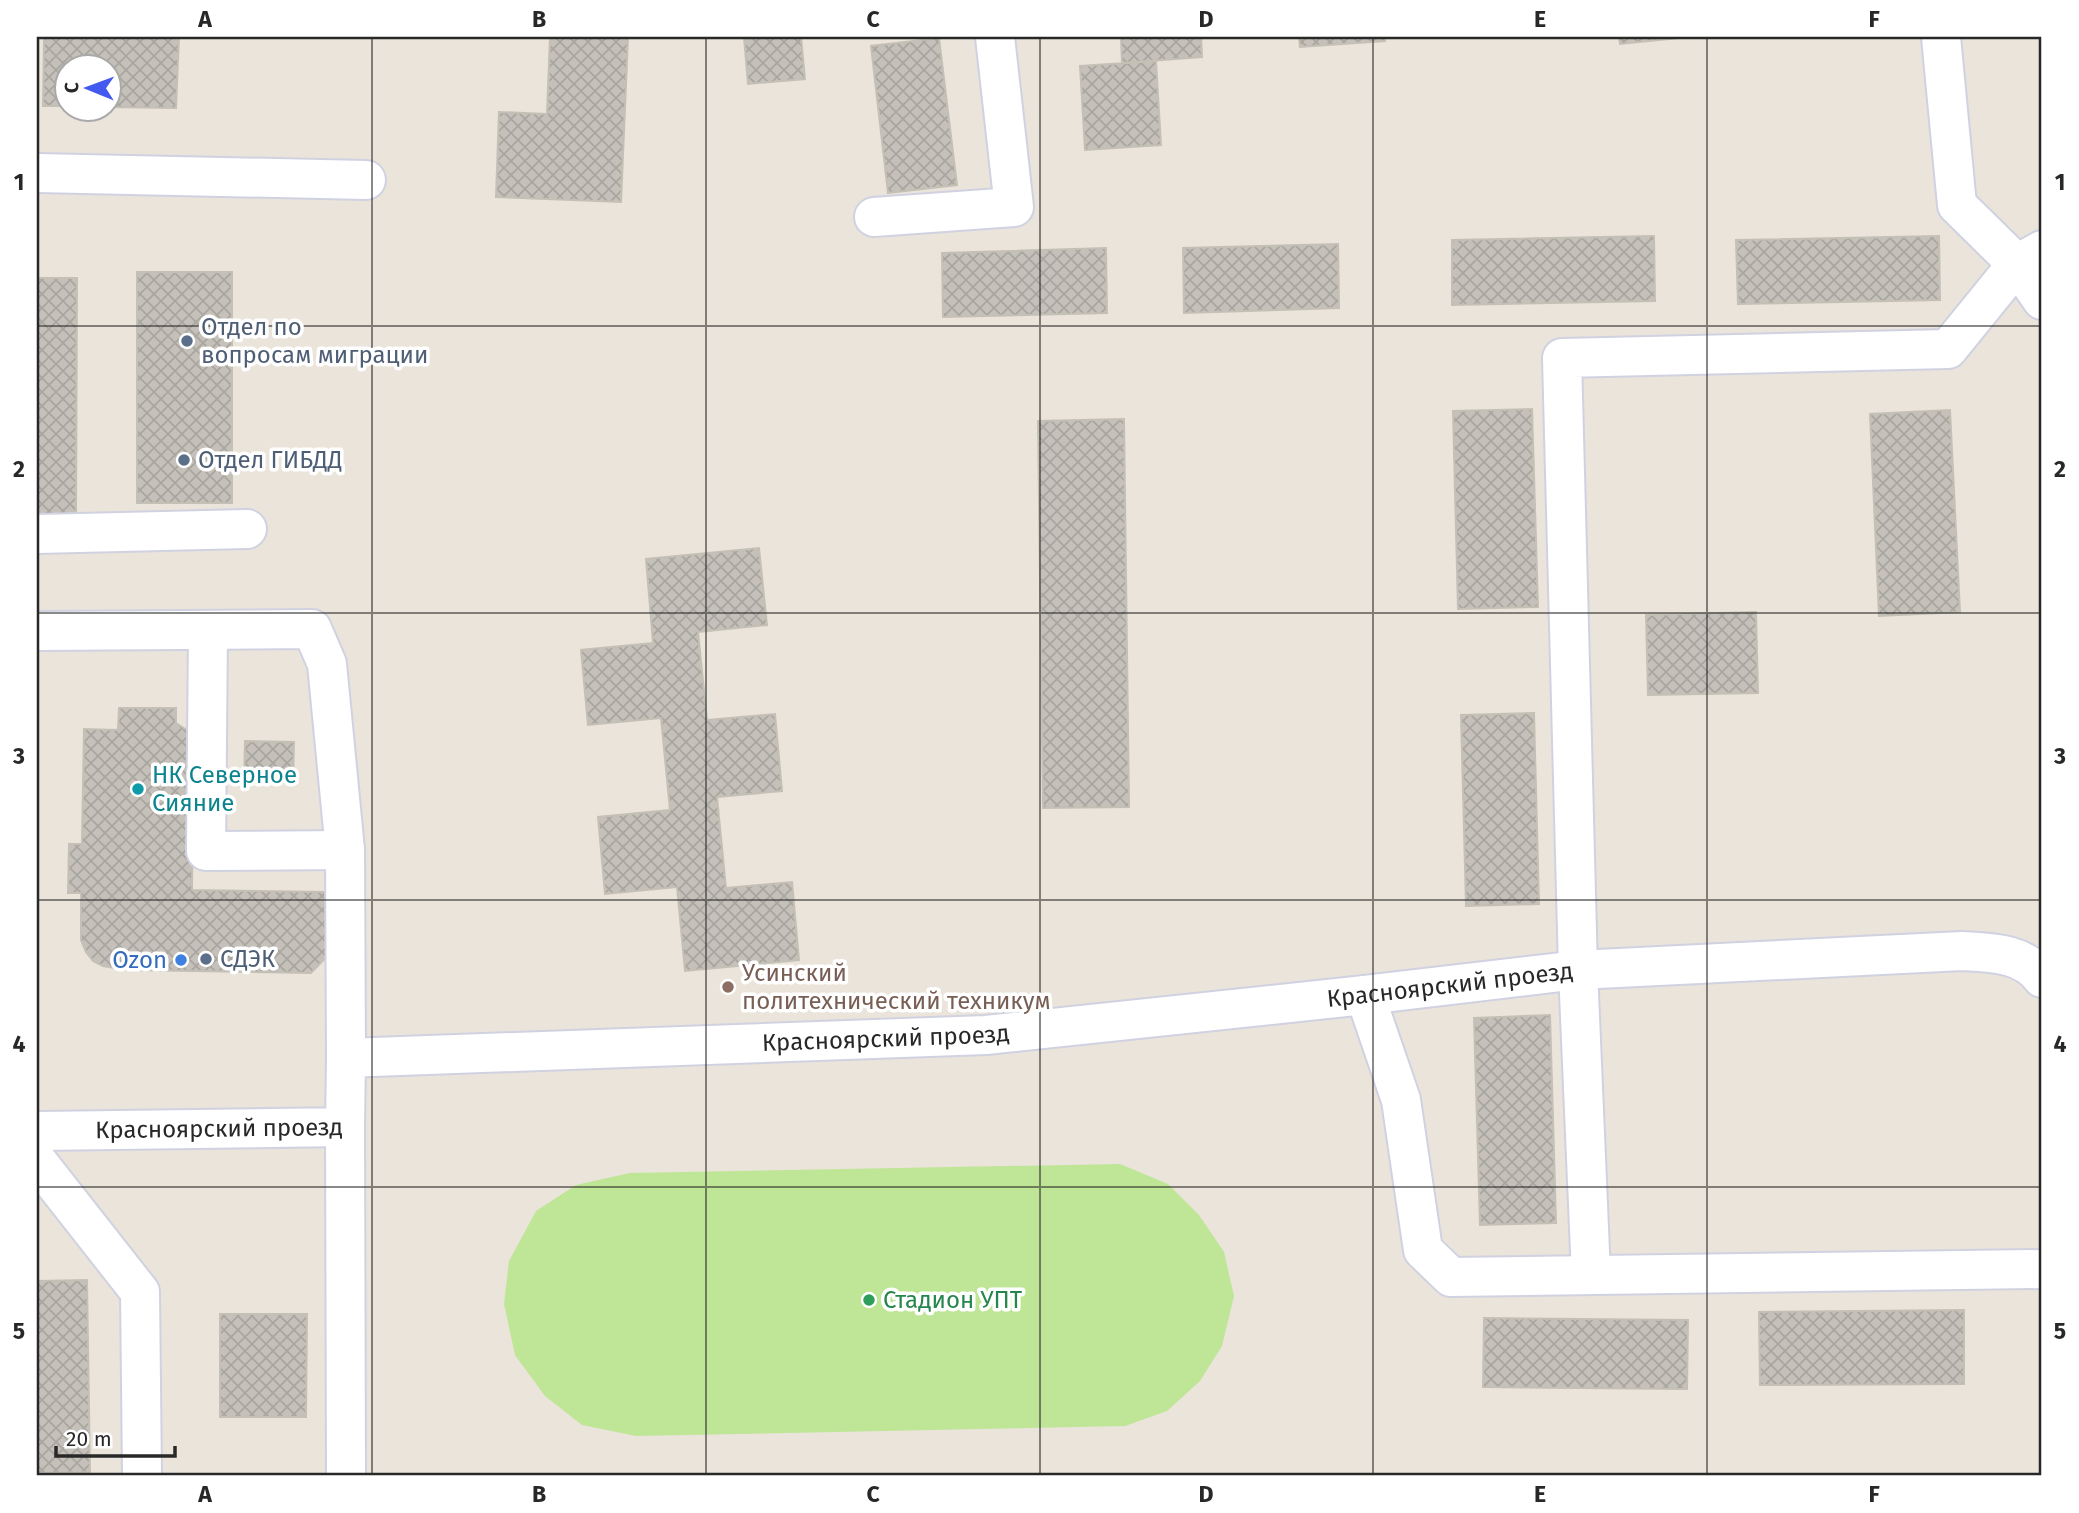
<svg xmlns="http://www.w3.org/2000/svg" width="2079" height="1513" font-family="'Fira Sans',sans-serif">
	<style>
		.pitch { fill: #bfe596 }
		.building { fill: url(#building-cross-hatch); stroke: #c5c0b5; stroke-width: 2 }
		.lines { fill: none; stroke-linecap: round; stroke-linejoin: round }
		.minor-casing { stroke: #d0d2e1; stroke-width: 42 }
		.minor { stroke: #fff; stroke-width: 38 }
		.grid { fill: none; stroke: #282828; stroke-width: 2; stroke-opacity: 0.55 }
		.service-dot { fill: #5c6f8a; stroke: #fff; stroke-width: 2.5 }
		.culture-dot { fill: #0f9aa8; stroke: #fff; stroke-width: 2.5 }
		.shop-dot { fill: #3f7fe0; stroke: #fff; stroke-width: 2.5 }
		.education-dot { fill: #8d6e63; stroke: #fff; stroke-width: 2.5 }
		.leisure-dot { fill: #2e9e5b; stroke: #fff; stroke-width: 2.5 }
		.labels { text-anchor: middle; dominant-baseline: central; stroke-width: 7; stroke-linejoin: round; paint-order: stroke }
		.service-label { font-size: 24px; fill: #4e5e75; stroke: #fff; text-anchor: start }
		.culture-label { font-size: 24px; fill: #0d838f; stroke: #fff; text-anchor: start }
		.shop-label { font-size: 24px; fill: #366cbe; stroke: #fff; text-anchor: end }
		.education-label { font-size: 24px; fill: #785e54; stroke: #fff; text-anchor: start }
		.street-label { font-size: 24px; fill: #282828; stroke: #fff }
		.leisure-label { font-size: 24px; fill: #27864d; stroke: #fff; text-anchor: start }
		.neatline { fill: none; stroke: #282828; stroke-width: 2.5 }
		.grid-label { font-size: 23px; text-anchor: middle; font-weight: bold; fill: #282828 }
	</style>
	<defs>
		<pattern id="building-cross-hatch" width="8" height="8" patternUnits="userSpaceOnUse" patternTransform="scale(1.75)"><rect width="8" height="8" fill="#c5c1ba"/><path d="M0 0l8 8M0 8l8-8" fill="none" stroke="#a9a6a0"/></pattern>
	</defs>
	<rect width="100%" height="100%" fill="#eae4db"/>
	<!-- pitch -->
	<path class="pitch" d="M1120,1164L1168,1184L1199,1215L1224,1252L1234,1296L1222,1346L1200,1381L1167,1411L1125,1426L636,1436L582,1425L545,1396L515,1355L504,1304L509,1261L536,1211L576,1185L630,1173Z"/>
	<!-- building -->
	<path class="building" d="M44,37H179L176,108L108,107V66H66V106H43Z
		M550,37H628L621,202L496,197L499,112L547,114Z
		M744,37H801L805,79L748,84Z
		M1121,37H1201L1202,57L1122,63Z
		M1299,37H1385V41L1300,47Z
		M1619,37H1689L1620,44Z
		M939,38L957,185L888,193L871,46Z
		M1156,61L1161,145L1085,150L1080,66Z
		M1654,236L1655,301L1452,305V240Z
		M1939,236L1940,300L1738,304L1736,240Z
		M1338,244L1339,308L1184,313L1183,248Z
		M1106,248L1107,313L943,317L942,253Z
		M137,272H232V503H137Z
		M37,278H77L76,518H37Z
		M1532,409L1538,607L1458,609L1453,411Z
		M1950,410L1960,612L1879,616L1870,414Z
		M1124,419L1129,807L1043,808L1038,421Z
		M759,548L767,625L698,632L707,720L775,714L782,791L717,797L726,888L792,882L799,960L685,971L677,887L605,894L598,817L670,810L661,718L588,725L581,650L653,643L646,559Z
		M1756,612L1758,693L1648,695L1646,615Z
		M119,708H176V723L193,734L192,890L325,892L335,906V948L311,973L127,970L103,966L93,961L86,952L81,940V893H68L69,844H82L84,729L118,730Z
		M1534,713L1539,904L1466,906L1461,715Z
		M245,741L294,742L293,783L244,782Z
		M1550,1015L1556,1223L1480,1225L1474,1018Z
		M87,1280L90,1472L37,1473V1281Z
		M1964,1310V1384L1760,1385L1759,1312Z
		M220,1314H307L306,1417H220Z
		M1484,1318L1688,1320L1687,1389L1483,1387Z"/>
	<g class="lines">
		<defs>
			<g id="minor">
				<path d="M1941,37L1957,205L2017,264L2042,250"/>
				<path d="M37,173L366,180"/>
				<path d="M874,217L1014,207L995,37"/>
				<path d="M37,534L247,529"/>
				<path d="M208,630L206,851L345,850"/>
				<path d="M37,631L312,629L327,664L345,850L346,1058"/>
				<path d="M1365,995L1401,1100L1423,1250L1451,1277L2042,1269"/>
				<path d="M345,1127L346,1476"/>
				<path id="s1" d="M37,1131L345,1127L346,1058L986,1035L1365,995L1578,970L1962,951C1990,953 2023,952 2042,978"/>
				<path d="M37,1161L140,1292L142,1476"/>
				<path d="M1591,1275L1578,970L1562,358L1948,349L2017,264L2042,300"/>
			</g>
		</defs>
		<!-- minor casing -->
		<use href="#minor" class="minor-casing"/>
		<!-- minor -->
		<use href="#minor" class="minor"/>
	</g>
	<!-- grid -->
	<path class="grid" d="M372,37V1476M706,37V1476M1040,37V1476M1373,37V1476M1707,37V1476M37,326H2042M37,613H2042M37,900H2042M37,1187H2042"/>
	<!-- markers -->
	<g class="service-dot">
		<circle cx="187" cy="341" r="7"/>
		<circle cx="184" cy="460" r="7"/>
		<circle cx="206" cy="959" r="7"/>
	</g>
	<circle class="culture-dot" cx="138" cy="789" r="7"/>
	<circle class="shop-dot" cx="181" cy="960" r="7"/>
	<circle class="education-dot" cx="728" cy="987" r="7"/>
	<circle class="leisure-dot" cx="869" cy="1300" r="7"/>
	<g class="labels">
		<!-- service labels -->
		<g class="service-label">
			<text x="201" y="327">Отдел по<tspan x="201" dy="28">вопросам миграции</tspan></text>
			<text x="198" y="460">Отдел ГИБДД</text>
			<text x="220" y="959">СДЭК</text>
		</g>
		<!-- culture labels -->
		<g class="culture-label">
			<text x="152" y="775">НК Северное<tspan x="152" dy="28">Сияние</tspan></text>
		</g>
		<!-- shop labels -->
		<g class="shop-label">
			<text x="167" y="960">Ozon</text>
		</g>
		<!-- education labels -->
		<g class="education-label">
			<text x="742" y="973">Усинский<tspan x="742" dy="28">политехнический техникум</tspan></text>
		</g>
		<!-- street labels -->
		<g class="street-label">
			<text stroke="none"><textPath href="#s1" startOffset="1484">Красноярский проезд</textPath></text>
			<text stroke="none"><textPath href="#s1" startOffset="917">Красноярский проезд</textPath></text>
			<text stroke="none"><textPath href="#s1" startOffset="182">Красноярский проезд</textPath></text>
		</g>
		<!-- leisure labels -->
		<g class="leisure-label">
			<text x="883" y="1300">Стадион УПТ</text>
		</g>
	</g>
	<!-- border -->
	<rect width="2079" height="1513" fill="none" stroke="#ffffff" stroke-width="77"/>
	<!-- north arrow -->
	<g transform="translate(88 88) rotate(271)"><circle r="33" fill="#ffffff" stroke="#a9a9a9" stroke-width="2"/>
	<path d="M0-5L12 26L0 18L-12 26Z" fill="#435aef"/>
	<text y="-10" font-size="19" font-weight="bold" text-anchor="middle" fill="#282828">С</text>
	</g>
	<!-- scale -->
	<path d="M56 1446v10h119v-10" fill="none" stroke="#282828" stroke-width="3.5"/>
	<text x="66" y="1446" font-size="21" fill="#282828" stroke="#ffffff" stroke-width="5" paint-order="stroke">20 m</text>
	<rect x="38" y="38" width="2002" height="1436" class="neatline"/>
	<g class="grid-label">
		<text x="205" y="27">A</text>
		<text x="539" y="27">B</text>
		<text x="873" y="27">C</text>
		<text x="1206" y="27">D</text>
		<text x="1540" y="27">E</text>
		<text x="1874" y="27">F</text>
		<text x="19" y="190">1</text>
		<text x="2060" y="190">1</text>
		<text x="19" y="477">2</text>
		<text x="2060" y="477">2</text>
		<text x="19" y="764">3</text>
		<text x="2060" y="764">3</text>
		<text x="19" y="1052">4</text>
		<text x="2060" y="1052">4</text>
		<text x="19" y="1339">5</text>
		<text x="2060" y="1339">5</text>
		<text x="205" y="1502">A</text>
		<text x="539" y="1502">B</text>
		<text x="873" y="1502">C</text>
		<text x="1206" y="1502">D</text>
		<text x="1540" y="1502">E</text>
		<text x="1874" y="1502">F</text>
	</g>
</svg>
